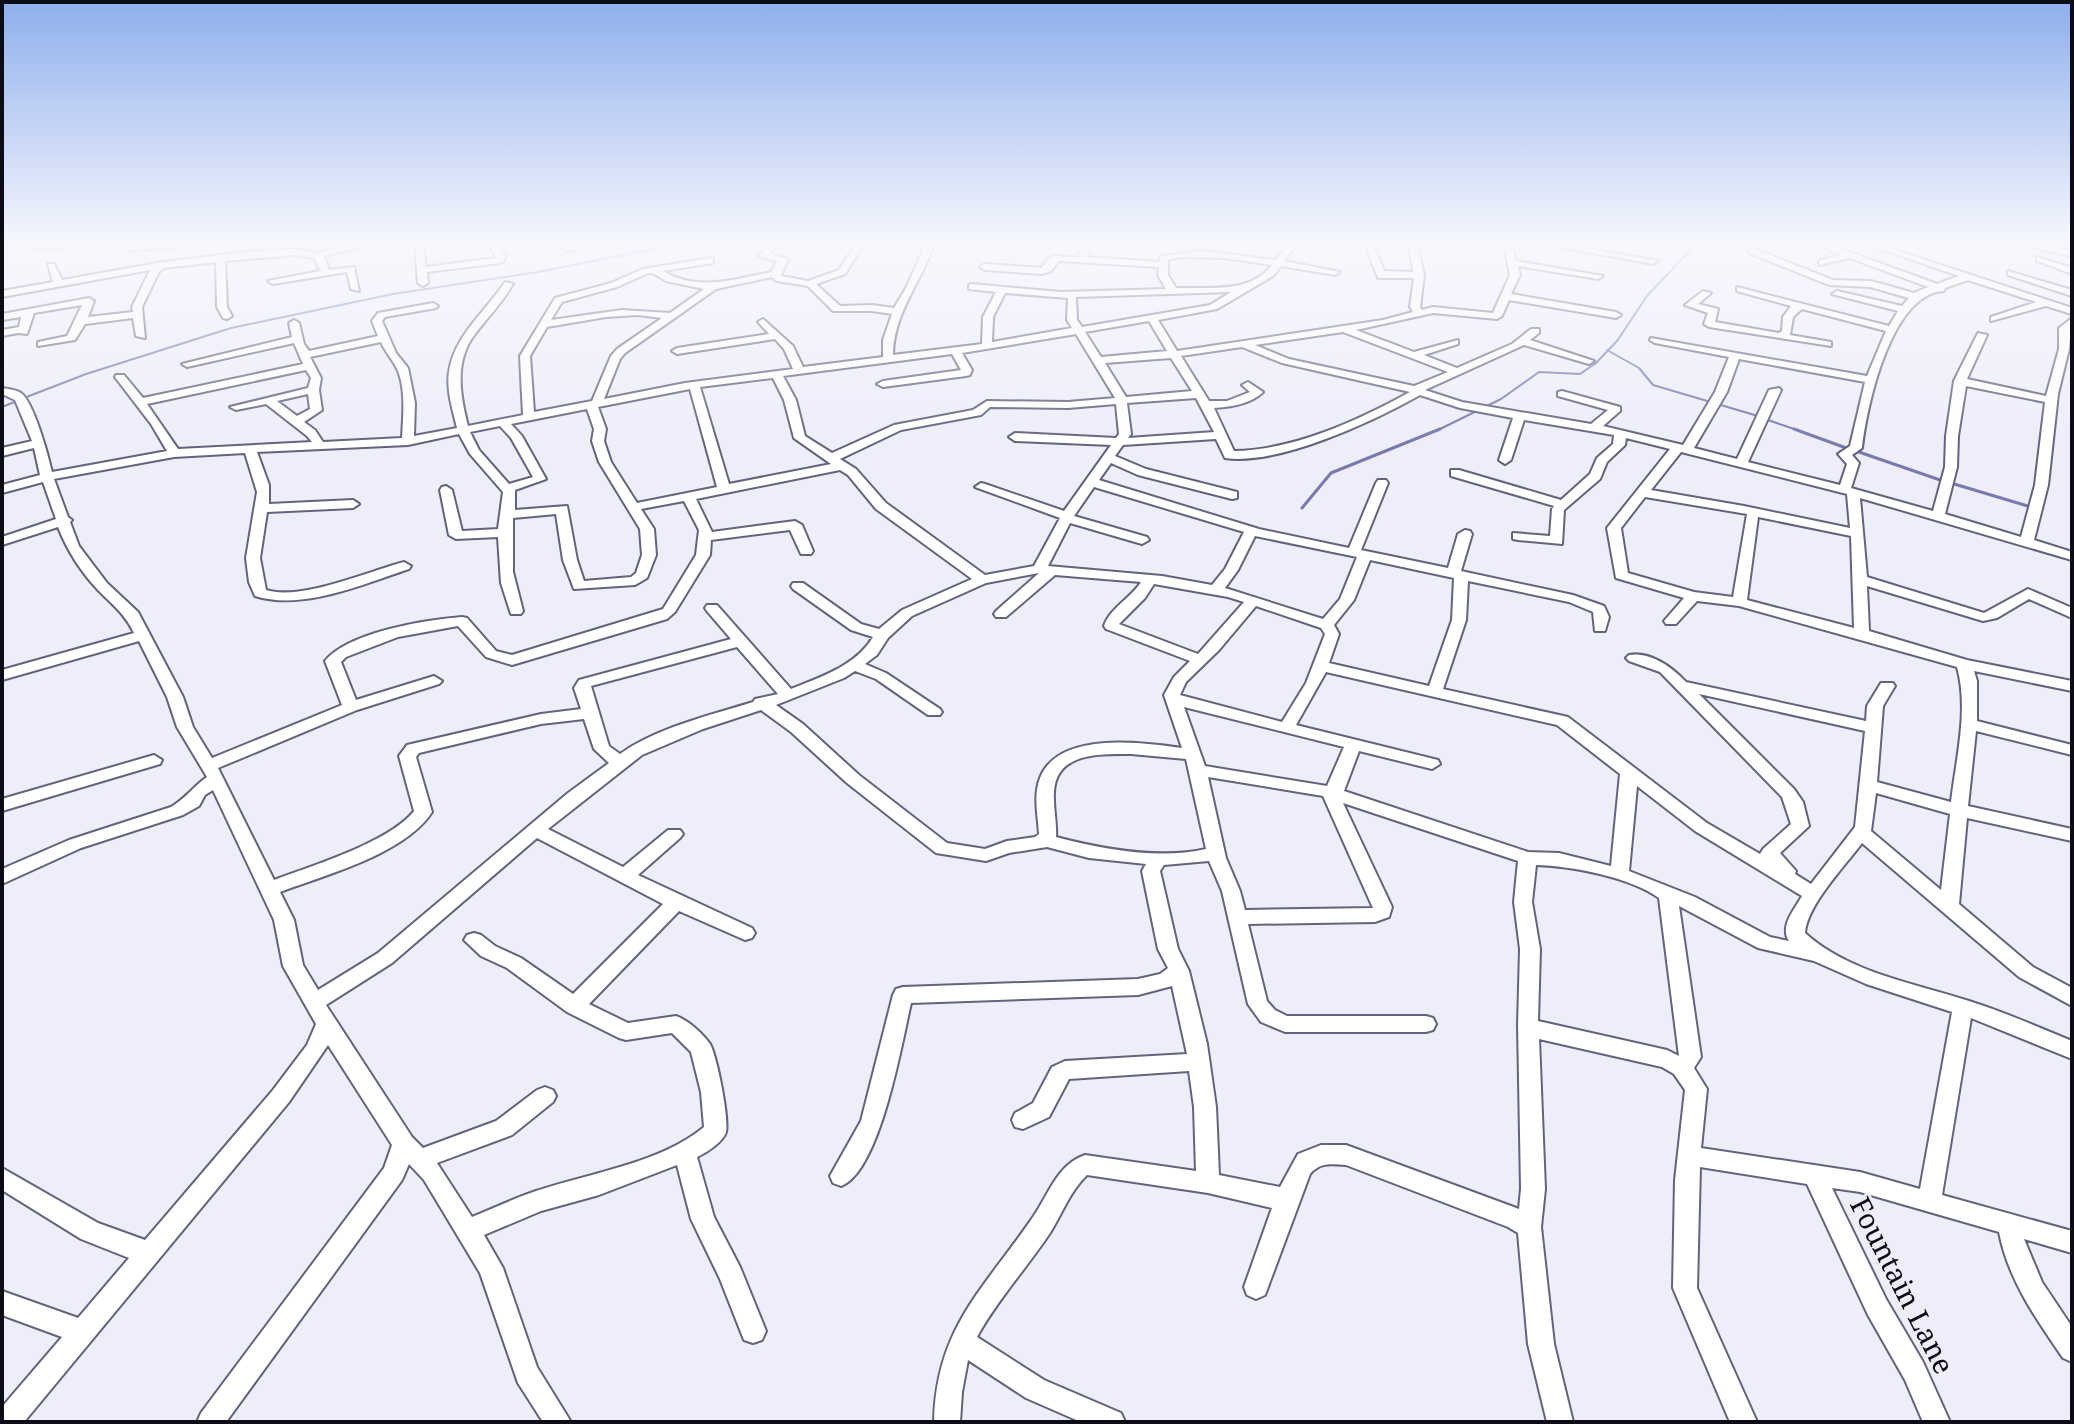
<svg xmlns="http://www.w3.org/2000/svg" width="2074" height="1424" font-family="'Noto Serif',serif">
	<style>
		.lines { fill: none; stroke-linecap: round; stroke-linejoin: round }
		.stream-far1 { stroke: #7879af; stroke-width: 2 }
		.stream { stroke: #7879af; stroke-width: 3 }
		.minor-casing { stroke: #62637d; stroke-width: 4 }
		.minor { fill: #fff; fill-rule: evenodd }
		.labels { text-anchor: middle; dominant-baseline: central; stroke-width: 6; stroke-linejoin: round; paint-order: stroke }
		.near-street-label { font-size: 28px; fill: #0c0c16; stroke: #eeeefb }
	</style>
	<rect width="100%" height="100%" fill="#eeeefb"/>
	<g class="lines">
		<!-- stream-far1 -->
		<path class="stream-far1" d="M1607,350L1639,368L1653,385L1758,416
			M24,398L86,374L231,328L393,294L538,272L679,244
			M2,407L17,401
			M1765,419L1800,431
			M1436,431L1501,399L1539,372L1580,374L1596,363L1617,341L1647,296L1696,244"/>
		<!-- stream -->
		<path class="stream" d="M1794,429L1849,449
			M1856,451L1943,481
			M1951,483L2031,507
			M1302,508L1331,473L1440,429"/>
		<defs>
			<path id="minor" d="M23,244H66L69,246L65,249L27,247Z
				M115,244H186L182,247L131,250Z
				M358,244H372L324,256L329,270L354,267L359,291L351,289L347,272L273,284L268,281L320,271L315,258L295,255L225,261L227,307L232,316L227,319L223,318L217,307L216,262L164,268L159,272L142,307L145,338L136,336L133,318L85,324L75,340L38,346V342L67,336L82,305L34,313L27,334L18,333L2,336V330L19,327L21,317L2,320V314L89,298L94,301L88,317L133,312L132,307L150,270L2,297V291L53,282L48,264H54L62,280L163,262L247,252L295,249L315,253Z
				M415,244H423L426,267L496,258L489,244H497L506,255L503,262L500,263L427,272L428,283L423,286L418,283Z
				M557,244H567L576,249L568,251Z
				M769,244H777L770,254L788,259L781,276L808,281L839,270L856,244H864L845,274L816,284L840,306L872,305L894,308L906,288L926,244H934C922,281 893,314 893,355L982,344L983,317L996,292L969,289V285L972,284L1061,292L1166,289L1158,275L1159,267L1059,261L1051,271L1042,274L985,270L980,267L985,264L1041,268L1049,258L1055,256L1078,257L1084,244H1092L1087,257L1159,262L1161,256L1201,251L1276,260L1289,244H1297L1284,261L1340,272L1335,275L1281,266L1273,276L1217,309L1158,320L1177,351L1383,320L1413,312L1410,307L1414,278H1378L1365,244H1373L1384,271L1413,272L1409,244H1417L1424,275L1420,307L1422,310L1433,307L1493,313L1510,275L1504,244H1512L1516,261L1603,276L1598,279L1518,266L1520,275L1511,294L1616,312L1621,315L1616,318L1509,300L1502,316L1497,319L1433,313L1356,330L1414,352L1458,340V344L1424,355L1457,368L1512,344L1531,329H1539V333L1530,340L1594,361L1589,364L1524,345L1425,390L1462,402L1591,424L1608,410L1558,396V392L1562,391L1620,407V411L1603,426L1683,445L1715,392L1729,357L1655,343L1650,340L1651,338L1867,376L1886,331L1802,309L1793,317L1790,335L1831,342V346L1709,327L1704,324L1708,313L1685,305L1703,291L1711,293L1698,304L1718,309L1715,322L1779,333L1782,331L1783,317L1791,306L1737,291V287L1889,326L1898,311L1832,294L1837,291L1902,306L1909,298L1870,287L1829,285L1749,253V249H1755L1833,280L1871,281L1914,293L1928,287L1850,258L1819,265V261L1841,255L1817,244H1828L1937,284L1959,276L1866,244H1877L2072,308V314L2046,306L1991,321V317L2036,302L1968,280L1945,288L1944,291C1892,293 1867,403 1862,448L1852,455L1859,463L1851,488L1933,511L1945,467L1946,436L1954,381L1978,333L1987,335L1967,379L2046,396L2059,349V328L2072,318L2069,349L2058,394L2048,485L2034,540L2072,552V560L1860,498L1867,577L1984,613L2028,589L2072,608V618L2029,599L1997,618L1983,621L1867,586L1869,631L1967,660L2072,681V691L1974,671L1977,681V721L2072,745V755L1976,731L1968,806L2072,829V841L1967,818L1959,904L2033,967L2072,988V1006L2019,977L1862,843C1845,866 1807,905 1805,933C1849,973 1914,983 1969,1001C2004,1012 2038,1027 2072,1041V1059L1971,1018L1942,1195L2072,1231V1253L2024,1239L2042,1282L2072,1327V1362L2063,1358C2036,1319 2008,1279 1999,1232L1860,1192L1832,1188L1886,1299L1923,1362L1950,1422H1923L1905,1380L1868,1315L1807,1184L1700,1167L1697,1288L1757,1422H1730L1673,1288L1675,1180L1685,1090L1674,1074L1662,1067L1539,1039L1545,1189L1541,1227L1554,1344L1573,1422H1547L1528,1344L1518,1233L1508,1227L1346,1165C1331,1164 1320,1162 1310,1174L1268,1287L1265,1295L1256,1299L1247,1295L1244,1287L1272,1208L1208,1193L1087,1175C1070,1191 1062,1214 1050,1233C1026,1269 997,1300 977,1337L1044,1380L1121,1413L1125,1422H1081L1026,1398L968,1360L962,1392L960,1422H934C936,1329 982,1291 1031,1220C1048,1197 1056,1165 1085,1155L1196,1171L1194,1107L1189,1071L1069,1079L1049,1117L1023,1129L1015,1127L1012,1120L1015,1113L1033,1103L1052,1067L1065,1061L1187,1054L1172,986L1138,995L911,1003C902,1042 880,1172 841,1186L833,1183L830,1176L861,1121L893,995L896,989L903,987L1138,979L1160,974L1168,968L1158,949L1142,871L1146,864L1089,858L1047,847L1009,853L986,861L936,853L847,783L791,732L761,710L703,729L642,755L548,829L623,867L668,830H680L683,834L680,838L638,875L752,928L755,933L752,938L745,940L679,911L589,1004L628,1023L676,1016C688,1020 703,1034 710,1044C717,1057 729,1118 726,1132C723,1142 706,1153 697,1157L714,1217L740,1267L766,1331L762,1340L753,1343L744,1340L720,1279L691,1219L677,1165L599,1195L541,1211L484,1235L503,1268L537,1367L571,1422H543L518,1383L480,1273L424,1180L409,1164L402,1180L226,1422H197L201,1413L384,1168L392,1145L328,1045L289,1102L24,1422H2V1407L62,1337L2,1315V1291L78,1318L129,1258L81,1239L2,1190V1168L98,1223L145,1240L273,1090L307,1045L316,1024L283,966L274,920L213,790L205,795L199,806L183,815L81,848L2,884V869L69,840L171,807C185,799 193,787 207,777L177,727L167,697L139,641L2,680V670L134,633C125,614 113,605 98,590C81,572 67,550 58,527L2,545V537L56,519L43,482L2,493V485L40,475L34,448L2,456V448L32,441L15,400L2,394V388C8,389 16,390 21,393C34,403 48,455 52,472L167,451L151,424L115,377L116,375H124L143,398L303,364L294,343L187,367L182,364L292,337L289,323L294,320L299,323L304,344L309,351L378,336L372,321L378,313L433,303L438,306L436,308L385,317L382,321L396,353L408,368L415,403L414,436L457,428C453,411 446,389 449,372C454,336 486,311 505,282L513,284C502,303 488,317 475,334C454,361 460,395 468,426L523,415L520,356L555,298L611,283L643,269L710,258L713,259V263L663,271C697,292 735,279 771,272L777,261L759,256ZM1181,257L1224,258L1272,265C1250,294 1209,287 1176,288L1168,275V260ZM648,273H653L666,281L704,289L670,313L622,310L551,320L562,302L617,287ZM772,277L777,281L808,286L833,311H872L892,314L883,340V357L803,367L793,346L763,319L758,322L769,334L677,348L672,351L677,354L775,339L784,349L793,369L685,383L604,399L620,359L625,353L716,289ZM1231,292L1210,305L1082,327L1077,320L1076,297ZM1005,293L1068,298L1067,320L1072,328L992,342L993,317ZM638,315L662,318L617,349L611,356L592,401L534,412L530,356L547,327L606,317ZM1149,321L1167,351L1101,357L1085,332ZM1343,332L1448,372L1414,386L1289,359L1255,345ZM1076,334L1115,398L1068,402L987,401L973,410L894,425L832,453L805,436L796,400L783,376L952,354L961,370L883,381L877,384L883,387L966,376L970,375L972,370L962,353ZM381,342C385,352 394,361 398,371C406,391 403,416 402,438L323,442L315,430L304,422L322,410L319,390L321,378L310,357ZM1242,347L1282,363L1410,392C1357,421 1294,450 1234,451L1214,408C1230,407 1251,404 1263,392L1248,382L1242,385L1250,392L1227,401H1209L1181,356ZM1171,358L1192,391L1126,397L1105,363ZM1739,359L1865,382L1850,446L1838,454L1847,464L1840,485L1748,462L1781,390L1779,388L1769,390L1737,459L1694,448L1727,392ZM306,370L311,378L308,388L230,407L236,410L266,404L307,436L312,442L178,449L147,404ZM773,378L784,400L794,438L831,464L729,484L700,387ZM1966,386L2045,402L2035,485L2021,537L1945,514L1957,467L1958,436ZM690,389L717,487L637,503L611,462L604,441L606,429L598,407ZM308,394L310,409L297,416L277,401ZM1420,395L1460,408L1513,418L1499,460L1505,464L1511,460L1524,420L1614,435L1613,444L1597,458L1590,474L1561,500L1459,470H1451V476L1554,506L1552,509L1550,536L1513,533V539L1518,540L1562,544L1564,510L1600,479L1607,462L1625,445L1626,438L1670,449L1607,528L1616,578L1684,598L1664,621L1666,624H1676L1697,601L1739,606L1957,667C1969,709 1956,759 1951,802L1877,782L1883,706L1895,686L1893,683H1881L1867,706L1866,721L1686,682C1672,667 1650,651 1629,655L1626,658L1629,661L1660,672L1782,797L1791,824L1763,849L1760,854L1707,823L1568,717L1443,689L1466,620L1468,581L1569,602L1593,612L1595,631H1605L1609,617L1604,606L1573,595L1461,571L1472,534L1470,531L1465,530L1458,534L1448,568L1361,550L1388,483L1386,480H1378L1376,483L1349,548L1259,529L1099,480L1111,463L1138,475L1232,499L1237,498V492L1146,469L1115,456L1123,445L1216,439L1225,458C1278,466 1374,421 1420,395ZM1196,398L1214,432L1128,438L1131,434L1127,403ZM1116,404L1119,434L1116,438L1015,433L1009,437L1015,441L1111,445L1064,511L985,484L981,483L975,487L1060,518L1034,566L985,575L886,503L856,469L840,459L901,430L981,415L990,407L1068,408ZM587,409L594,429L592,441L599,462L640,529L642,555L636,573L631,577L584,581L577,560L567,506L515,510V490L546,479L522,436L511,424ZM500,426L511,438L533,477L509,484L479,450L470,432ZM459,434L470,454L503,492L498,529L462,531L452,490L446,486L442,487L440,490L449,535L456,539L498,537L501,583L511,614H521L523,611L513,572V518L556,514L563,560L574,589L635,585L647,578L656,555L654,529L641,509L684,501L699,530L696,555L663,609L512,655L496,651L467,618L462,617C425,620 349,632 325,661L342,705L212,758L193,727L183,697L138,612L107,583L79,546L70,522L72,520L68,517L54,479L174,457L245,453L257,492L246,558L249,582L255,596C303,611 363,584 409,569L411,566L404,562C369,571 301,601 266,590L260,558L267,512L353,508L359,504L353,500L269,504V485L257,452L408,445ZM1681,452L1847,494L1850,528L1744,506L1651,490ZM840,470L848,475L876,509L972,579L902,610L879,629L861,624L803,583H793L791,586L793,589L851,630L873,637C856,666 820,677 791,689L717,605H707L705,608L707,611L731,639L579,680L574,688L581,709L541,714L407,745L399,756L414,811C390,842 311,866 274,880L218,768L357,710L439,684L442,681L434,676L356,700L341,662L346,657L398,637L458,626L486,657L512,665L667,619L675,612L710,555L711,540L790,530L801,554H811L813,551L802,525L795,521L712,532L696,499ZM1094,487L1244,532L1225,569L1212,585L1162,576L1048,566L1070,523L1142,544L1149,540L1147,537L1074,516ZM1645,497L1747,514L1733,597L1694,592L1628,573L1621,528ZM1758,517L1851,536L1854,628L1747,600ZM1255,536L1357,557L1340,599L1323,619L1225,588L1238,570ZM1370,560L1454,578L1452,620L1429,686L1329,663L1339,634L1334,625L1354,600ZM1039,573L996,611L994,614L996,617H1006L1055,575L1141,582C1131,598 1110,608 1104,626L1106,629L1190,661L1174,677L1164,695L1182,748C1142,742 1058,731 1040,778C1033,796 1038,816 1039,834L1035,837L1007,841L985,849L947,843L859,775L803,724L776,705L844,678L855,671L876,679L928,715H940L942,712L940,709L886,673L865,664L877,655L888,638L912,616L986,583ZM1154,584L1228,597L1244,602L1198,654L1119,624L1145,598ZM1256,606L1321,628L1325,634L1306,683L1282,722L1180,695L1186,682L1219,650ZM737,647L778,694L755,699L753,702C711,715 656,728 620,754L609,746L591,686ZM1326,672L1557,725L1620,774L1611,866L1559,853L1528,852L1344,791L1359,751L1432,769L1440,764L1438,760L1296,725ZM1699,694L1865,731L1855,827L1811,884L1795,874L1796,871L1780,853L1809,826L1803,802L1794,789ZM1184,707L1344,747L1327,786L1205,766ZM584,719L594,749L609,763L568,793L378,953L318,990L303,965L294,920L280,892C325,875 405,854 432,812L416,757L419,753L541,724ZM1131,754L1186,759L1206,849C1159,860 1102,849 1056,837C1057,823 1053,807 1054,792C1056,752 1100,754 1131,754ZM1208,777L1323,796L1373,908L1245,910L1240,891L1226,858ZM1637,786L1695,831L1802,896C1795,909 1779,926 1789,941L1770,937L1695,897L1629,871ZM1876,793L1950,814L1941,890L1871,831ZM1343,803L1518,861L1514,902L1520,949L1518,1025L1521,1189L1519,1209L1346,1145H1321L1298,1154L1280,1187L1219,1175L1216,1107L1207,1044L1189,971L1178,949L1160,871L1164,865L1209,861L1222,891L1248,1004L1261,1022L1285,1032H1426L1433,1030L1436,1024L1433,1018L1426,1016H1287L1275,1010L1267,1001L1248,924L1375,922L1389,917L1392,907ZM537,838L663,904L573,994L521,958L495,946L481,935L474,933L467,935L464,940L481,956L507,968L567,1012L619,1038L626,1040L672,1033L691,1052L701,1092L704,1127C661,1163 590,1173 536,1191C515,1198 494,1208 472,1217L437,1163L512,1135L553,1102L556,1096L553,1090L545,1087L537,1090L496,1121L423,1148L412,1137L326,1005L392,963ZM1536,865C1571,866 1630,877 1659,898L1679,1056L1667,1050L1538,1021L1540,949L1532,902ZM1679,906L1758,948L1814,961L1866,984L1952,1012L1920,1189L1860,1172L1701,1148L1707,1089L1694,1068L1701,1057Z
				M968,244H991C986,248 973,248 968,244Z
				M1544,244H1562L1658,261L1653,264Z
				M2018,244H2034L2072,250V256Z
				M2037,257L2072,268V274L2037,261Z
				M2008,271L2072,290V296L2008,275Z
				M154,755L162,760L160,764L2,811V799Z"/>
		</defs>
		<!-- minor casing -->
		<use href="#minor" class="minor-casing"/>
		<!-- minor -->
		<use href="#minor" class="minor"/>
	</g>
	<!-- sky -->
	<linearGradient id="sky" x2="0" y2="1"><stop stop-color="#8eafec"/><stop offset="0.55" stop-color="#f7f7fd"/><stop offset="1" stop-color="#f7f7fd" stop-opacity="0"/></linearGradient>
	<rect width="2074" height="443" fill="url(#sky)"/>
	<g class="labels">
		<!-- near-street labels -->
		<g class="near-street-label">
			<text transform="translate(1903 1285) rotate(63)">Fountain Lane</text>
		</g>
	</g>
	<!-- border -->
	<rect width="2074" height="1424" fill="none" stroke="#0c0c16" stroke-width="8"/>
</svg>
